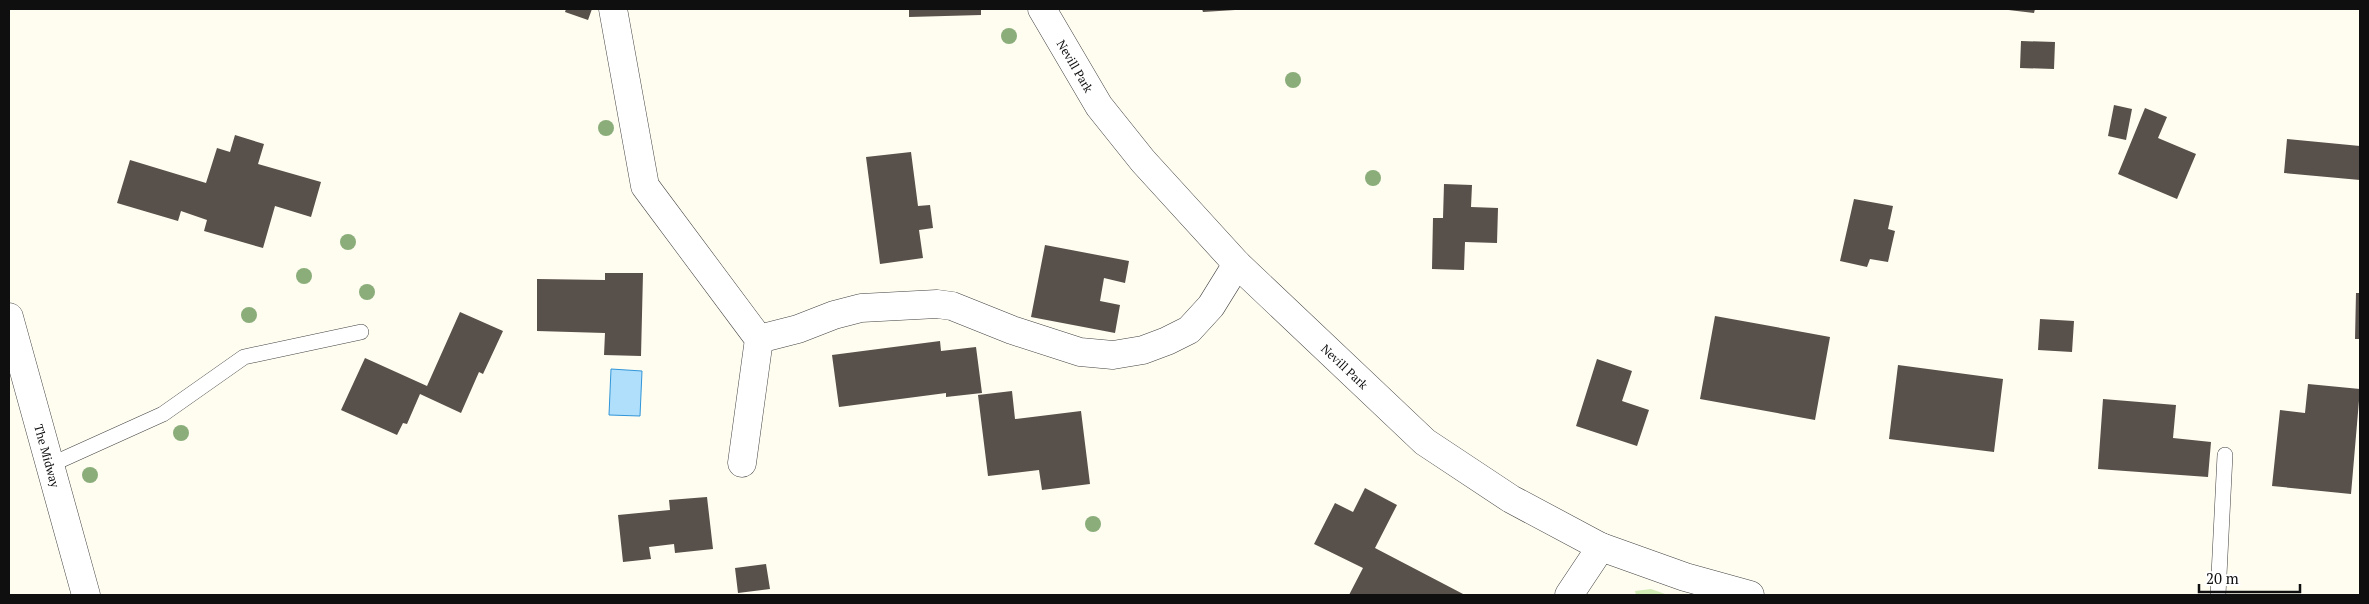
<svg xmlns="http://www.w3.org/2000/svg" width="2369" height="604" font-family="'PT Serif',serif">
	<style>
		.green { fill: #d3edb6 }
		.water { fill: #b0dffb; stroke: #3196d9 }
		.building { fill: #58504a }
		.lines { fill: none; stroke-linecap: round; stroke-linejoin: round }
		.service-casing { stroke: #424242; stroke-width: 16 }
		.minor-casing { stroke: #424242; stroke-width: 29 }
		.service { stroke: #fff; stroke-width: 15 }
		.minor { stroke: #fff; stroke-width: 28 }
		.tree { fill: #8aad7a }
		.labels { text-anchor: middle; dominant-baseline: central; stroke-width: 5; stroke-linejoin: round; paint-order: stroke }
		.street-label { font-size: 12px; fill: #0f0f0f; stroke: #fff }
	</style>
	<rect width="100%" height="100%" fill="#fffcf0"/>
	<!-- green -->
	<path class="green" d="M1651,589L1668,595H1636L1635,591Z"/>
	<!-- water -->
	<path class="water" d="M611,369L642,371L640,416L609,415Z"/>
	<!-- building -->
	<path class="building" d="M566,9H592L588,20L565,12Z
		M909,9H981V15L909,17Z
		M1202,9H1235V10L1203,12Z
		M2000,9H2035L2034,13Z
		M2021,41L2055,42L2054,69L2020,68Z
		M2114,105L2132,109L2126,140L2108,136Z
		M2145,108L2167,117L2158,138L2196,154L2177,199L2118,174Z
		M235,135L264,144L258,164L321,182L311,217L275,206L263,248L204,231L207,220L181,211L178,221L117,203L130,160L206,183L217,148L230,152Z
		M2287,139L2360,146V180L2284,173Z
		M911,152L918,206L930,205L933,228L919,230L923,258L880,264L866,157Z
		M1444,184L1472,185L1471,207L1498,208L1497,243L1465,242L1464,270L1432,269L1433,218H1443Z
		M1854,199L1893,206L1888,229L1895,231L1888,262L1870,259L1867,267L1840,261Z
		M1045,245L1129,261L1125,283L1104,278L1100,301L1120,305L1115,333L1031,317Z
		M605,273H643L641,356L604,355L605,333L537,331V279L605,280Z
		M2356,293H2360V339H2355Z
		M460,312L503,331L483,374L479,372L461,413L420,394L407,424L403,423L397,435L341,410L365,358L427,386Z
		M1715,316L1830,337L1815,420L1700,399Z
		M2040,319L2074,321L2072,352L2038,350Z
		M940,341L941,351L976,347L982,393L946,397V393L839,407L832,355Z
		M1597,359L1632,371L1622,401L1649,410L1637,446L1576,426Z
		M1898,365L2003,379L1994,452L1889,439Z
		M2308,384L2360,389L2351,494L2272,486L2280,410L2305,413Z
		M1012,391L1015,419L1081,411L1090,484L1042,490L1039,470L988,476L978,395Z
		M2103,399L2176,405L2173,438L2211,442L2208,477L2098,469Z
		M1365,488L1397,505L1375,548L1465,595H1349L1363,568L1314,544L1335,503L1353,512Z
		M707,497L713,549L675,553L674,544L649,547L651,559L623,562L618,515L670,510L669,500Z
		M766,564L770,589L738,593L735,568Z"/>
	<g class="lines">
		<defs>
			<path id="service" d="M50,465L163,414L244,357L361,332
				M2218,595L2225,455"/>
			<g id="minor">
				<path d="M613,9L645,186L759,339L742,463"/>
				<path id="s1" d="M1042,9L1099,106L1143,161L1237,264L1425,442L1511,499L1601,547L1685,577L1750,595"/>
				<path id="s2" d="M9,317L86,595"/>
				<path d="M759,339L798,329L834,315L861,308L937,304L952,306L1012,330L1080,352L1113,355L1143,350L1167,341L1189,330L1211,306L1237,264"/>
				<path d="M1569,595L1601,547"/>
			</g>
		</defs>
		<!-- service casing -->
		<use href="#service" class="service-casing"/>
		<!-- minor casing -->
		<use href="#minor" class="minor-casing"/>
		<!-- service -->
		<use href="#service" class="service"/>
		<!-- minor -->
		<use href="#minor" class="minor"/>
	</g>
	<!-- trees -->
	<g class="tree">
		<circle cx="1009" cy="36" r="8"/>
		<circle cx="1293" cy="80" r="8"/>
		<circle cx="606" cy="128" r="8"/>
		<circle cx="1373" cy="178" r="8"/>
		<circle cx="348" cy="242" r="8"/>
		<circle cx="304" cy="276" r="8"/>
		<circle cx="367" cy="292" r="8"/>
		<circle cx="249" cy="315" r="8"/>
		<circle cx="181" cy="433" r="8"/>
		<circle cx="90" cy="475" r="8"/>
		<circle cx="1093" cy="524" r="8"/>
	</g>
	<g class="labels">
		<!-- street labels -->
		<g class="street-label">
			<text stroke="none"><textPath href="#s1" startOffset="66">Nevill Park</textPath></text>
			<text stroke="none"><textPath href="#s1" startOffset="471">Nevill Park</textPath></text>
			<text stroke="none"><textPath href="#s2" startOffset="144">The Midway</textPath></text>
		</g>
	</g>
	<!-- border -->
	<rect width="2369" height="604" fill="none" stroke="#0f0f0f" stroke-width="20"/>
	<!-- scale -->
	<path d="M2199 584v8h101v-8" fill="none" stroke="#0f0f0f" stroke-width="2.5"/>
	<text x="2206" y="584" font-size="15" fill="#0f0f0f" stroke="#ffffff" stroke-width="4" paint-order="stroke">20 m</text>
</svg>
